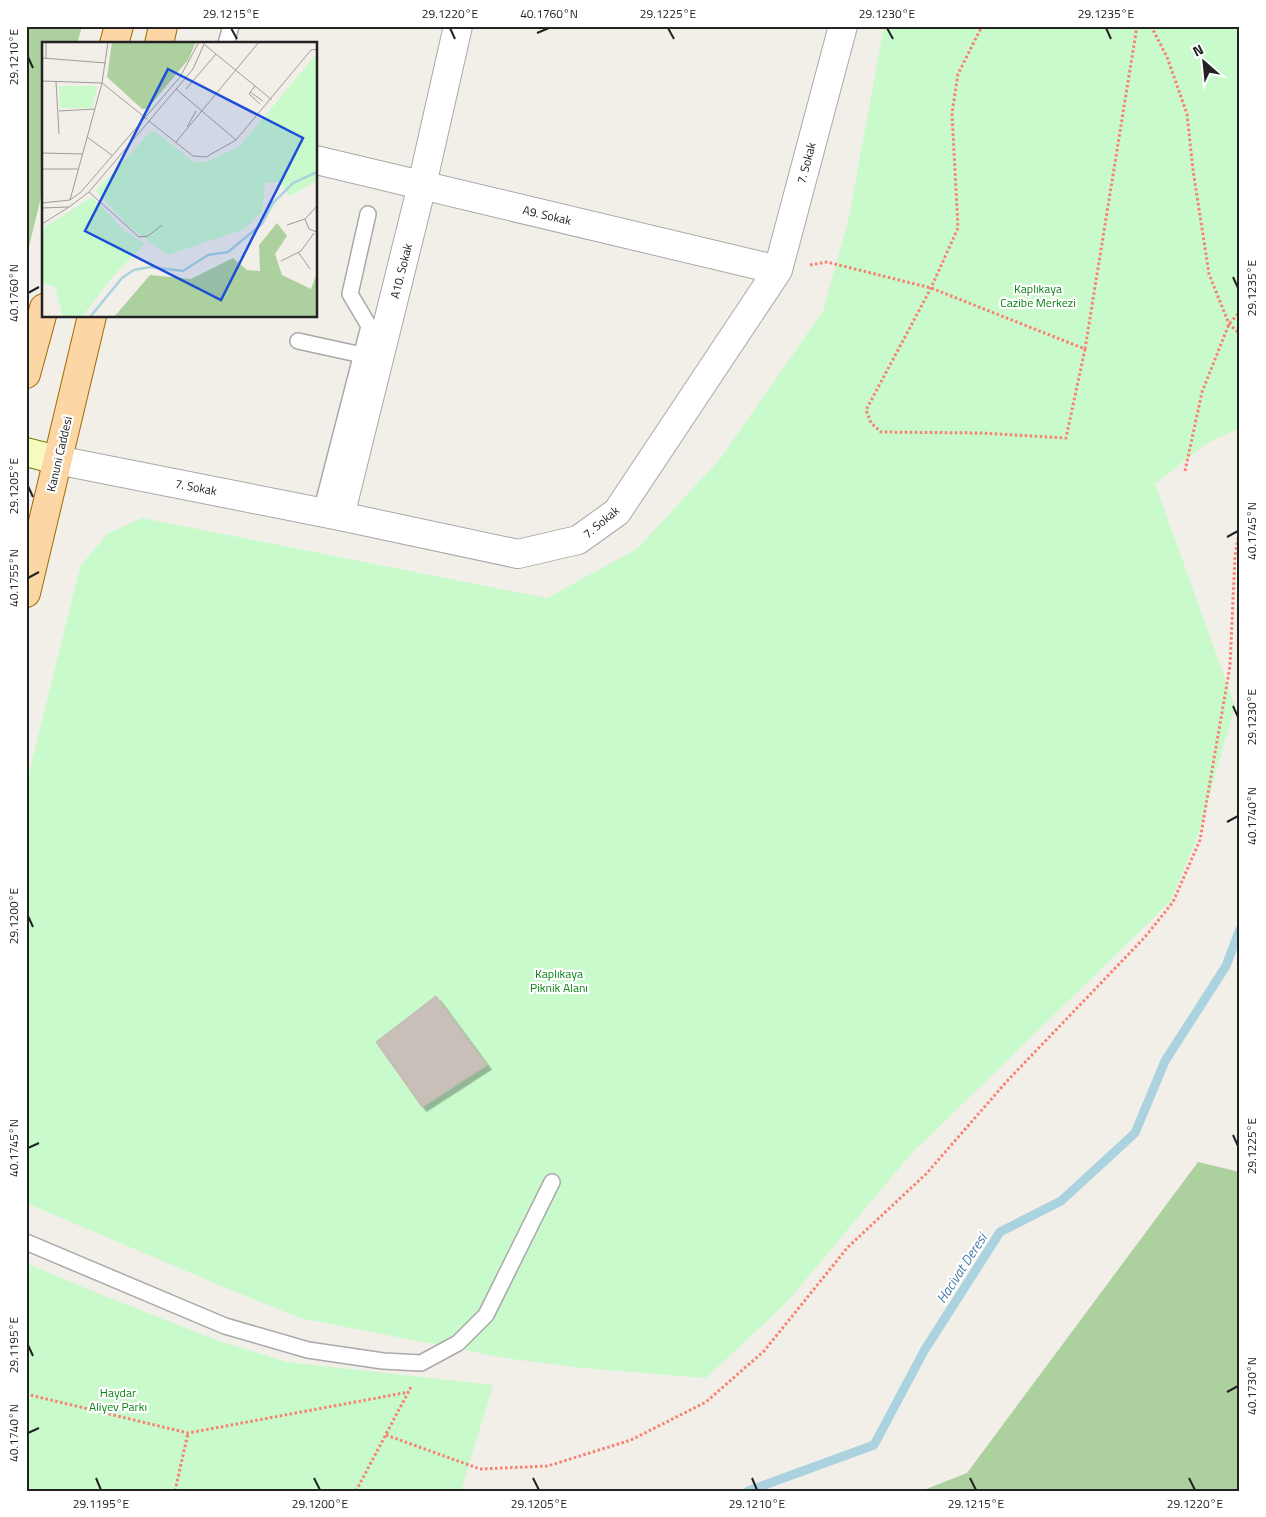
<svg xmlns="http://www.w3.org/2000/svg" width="1266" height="1517" font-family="'Titillium Web',sans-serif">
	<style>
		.forest { fill: #add19e }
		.park { fill: #c8facc }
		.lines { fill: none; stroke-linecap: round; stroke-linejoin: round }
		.stream { stroke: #aad3df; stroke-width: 9 }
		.building { fill: #c7bfb8; stroke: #c4b6ab; filter: url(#shadow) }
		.service-casing { stroke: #a9a9a9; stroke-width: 18 }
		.minor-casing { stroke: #a9a9a9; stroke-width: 30 }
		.secondary-casing { stroke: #707d05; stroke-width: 30 }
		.primary-casing { stroke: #a06b00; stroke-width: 30 }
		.path { stroke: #fa8072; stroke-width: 3; stroke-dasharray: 2.5 2.5; stroke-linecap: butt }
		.service { stroke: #fff; stroke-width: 15 }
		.minor { stroke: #fff; stroke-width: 28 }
		.secondary { stroke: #f7fabf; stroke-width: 28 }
		.primary { stroke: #fcd6a4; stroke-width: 28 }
		.ticks { fill: none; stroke: #222; stroke-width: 2 }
		.labels { text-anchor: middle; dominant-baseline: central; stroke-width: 4.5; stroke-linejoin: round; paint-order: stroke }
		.street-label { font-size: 12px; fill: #222; stroke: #fff }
		.park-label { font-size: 12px; fill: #0c8416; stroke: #fff }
		.water-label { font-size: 14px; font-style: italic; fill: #4a7aab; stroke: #fff }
		.inset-river { fill: none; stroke: #aad3df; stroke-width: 2.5 }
		.inset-road { fill: none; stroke: #9f9d99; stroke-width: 1 }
		.view { fill: #1d4ed8; fill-opacity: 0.15; stroke: #1d4ed8; stroke-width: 2.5 }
		.inset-edge { fill: none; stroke: #222; stroke-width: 2.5 }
		.neatline { fill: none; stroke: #222; stroke-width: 2 }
		.ticks-label { font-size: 12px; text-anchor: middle; fill: #222 }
	</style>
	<defs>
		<filter id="shadow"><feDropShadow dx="4.5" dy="4.5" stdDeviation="0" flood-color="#0004"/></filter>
	</defs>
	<rect width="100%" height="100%" fill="#f2efe9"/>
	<!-- forest -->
	<path class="forest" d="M26,26H82L77,44H44V185L26,259Z
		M1198,1162L1240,1172V1491H921L967,1473Z"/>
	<!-- park -->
	<path class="park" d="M884,26H1240V428L1207,443L1155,484L1235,706L1197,839L1170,902L910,1155L787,1302L706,1378L583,1368L505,1358L300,1318L236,1292L26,1203V785L80,567L107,534L142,518L547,598L637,549L720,459L823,311L848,222Z
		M26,1263L102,1295L219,1341L287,1362L493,1385L461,1491H26Z"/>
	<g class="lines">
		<!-- stream -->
		<path class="stream" d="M748,1491L874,1445L924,1351L1000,1232L1061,1201L1135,1133L1165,1061L1226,966L1240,929"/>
	</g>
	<!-- building -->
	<path class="building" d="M436,996L487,1065L422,1107L376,1042Z"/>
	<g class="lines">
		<defs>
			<path id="service" d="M226,44L231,26
				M298,341L362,355
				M321,512L369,326L350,294L368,214
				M26,1242L225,1326L308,1350L383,1361L421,1363L458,1343L486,1315L552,1182"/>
			<path id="minor" d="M316,160L778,270
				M57,460L340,516L518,554L578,540L617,512L778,270L843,26
				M340,516L422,185L458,26"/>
			<path id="secondary" d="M26,452L57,460"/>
			<path id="primary" d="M114,44L119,26
				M159,44L163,26
				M26,374L44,308
				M26,593L92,316"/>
		</defs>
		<!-- service casing -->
		<use href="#service" class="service-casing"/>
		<!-- minor casing -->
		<use href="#minor" class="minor-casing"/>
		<!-- secondary casing -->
		<use href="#secondary" class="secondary-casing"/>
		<!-- primary casing -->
		<use href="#primary" class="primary-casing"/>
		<!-- path -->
		<path class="path" d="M1151,26L1167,57L1187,114L1193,170L1209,274L1229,324L1240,334
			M810,265L827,262L931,288L1085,349L1066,438L981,433L881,432L871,423L866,410L931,288L958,228L952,113L958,74L982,26
			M1085,349L1137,26
			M1185,471L1202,392L1229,324L1240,312
			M26,1394L188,1433L409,1392
			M386,1435L480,1469L548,1466L631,1440L706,1402L764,1351L848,1247L926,1174L1008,1080L1145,937L1173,902L1200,840L1230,666L1235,556L1240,527
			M175,1491L188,1433
			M356,1491L412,1385"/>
		<!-- service -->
		<use href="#service" class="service"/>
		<!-- minor -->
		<use href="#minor" class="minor"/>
		<!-- secondary -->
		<use href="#secondary" class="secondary"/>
		<!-- primary -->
		<use href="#primary" class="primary"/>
	</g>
	<!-- ticks -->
	<path class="ticks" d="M231,28L237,39M450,28L455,39M668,28L674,39M887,28L893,39M1106,28L1111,39M537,33L549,28M28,57L33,68M1233,277L1238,288M28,293L39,287M28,486L33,497M1227,537L1238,531M28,578L39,572M1233,706L1238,717M1227,822L1238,816M28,916L33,927M1233,1135L1238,1146M28,1148L39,1143M28,1345L33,1356M1227,1392L1238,1386M28,1433L39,1428M96,1478L101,1490M314,1478L320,1490M533,1478L539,1490M752,1478L757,1490M970,1478L976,1490M1189,1478L1195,1490"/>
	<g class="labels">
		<!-- street labels -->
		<g class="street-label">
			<text transform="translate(806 163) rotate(-75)">7. Sokak</text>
			<text transform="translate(547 215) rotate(13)">A9. Sokak</text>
			<text transform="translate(401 271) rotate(-76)">A10. Sokak</text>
			<text transform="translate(59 454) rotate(-77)">Kanuni Caddesi</text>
			<text transform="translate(196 487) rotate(11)">7. Sokak</text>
			<text transform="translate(601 522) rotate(-40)">7. Sokak</text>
		</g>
		<!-- park labels -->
		<g class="park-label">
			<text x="1038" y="288">Kaplıkaya<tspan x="1038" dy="14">Cazibe Merkezi</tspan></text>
			<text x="559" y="973">Kaplıkaya<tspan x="559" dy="14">Piknik Alanı</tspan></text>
			<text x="118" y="1392">Haydar<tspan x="118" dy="14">Aliyev Parkı</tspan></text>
		</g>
		<!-- water labels -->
		<g class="water-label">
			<text transform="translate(961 1268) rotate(-57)">Hacivat Deresi</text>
		</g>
	</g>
	<!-- overview -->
	<g transform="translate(42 42)">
		<rect width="275" height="275" fill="#f2efe9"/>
		<path d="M70,0H154L146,18L105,67H100L65,35ZM235,181L245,194L233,212L240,233L269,247L275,231V275H72L108,233L149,237L191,216L205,228L218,229L217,203Z" fill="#add19e"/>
		<path d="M275,11V139L247,154L238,140L223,141L220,170L202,187L126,213L86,184L54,149L108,90H113L152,120H164L197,105ZM17,44H55L50,66H18ZM50,155L82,188L103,202L72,233L40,275H21L13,245L0,241V187Z" fill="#c8facc"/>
		<path class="inset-river" d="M48,275L80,236L92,228L108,225L141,229L166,213L186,210L220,182L231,161L251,141L275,130"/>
		<path class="inset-road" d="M4,0V17M163,3L230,58M0,16L64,21M0,39L60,41L105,77M14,40L17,92M213,44L207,52L218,62M134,47L194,98M144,47L174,12M208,50L221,59M17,69L53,67M107,79L151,114L164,115L194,98L269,8L275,7M145,85L154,69M45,95L71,114M134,100L217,0M0,111L40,112M0,127H36M47,150L97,195L106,194L120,183M28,158L60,41L66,0M0,161L28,158L39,150L138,35L157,0M0,166L27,165L47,150L151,27L163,0M0,182L27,165M245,183L263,177M275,190L267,187L263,177L275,164M256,210L268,227M239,219L259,209L272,191"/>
		<path class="view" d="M126,27L261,96L179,258L43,189Z"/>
		<rect width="275" height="275" class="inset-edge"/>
	</g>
	<!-- border -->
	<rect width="1266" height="1517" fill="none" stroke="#ffffff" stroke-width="55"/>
	<!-- north arrow -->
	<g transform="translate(1204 62) rotate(333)" stroke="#ffffff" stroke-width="4" paint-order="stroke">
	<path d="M0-4L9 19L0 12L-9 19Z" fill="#222222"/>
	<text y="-8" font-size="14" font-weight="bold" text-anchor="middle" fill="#222222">N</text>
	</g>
	<rect x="28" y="28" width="1210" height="1462" class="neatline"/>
	<g class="ticks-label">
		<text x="231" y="18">29.1215°E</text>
		<text x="450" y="18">29.1220°E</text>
		<text x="549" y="18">40.1760°N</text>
		<text x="668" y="18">29.1225°E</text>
		<text x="887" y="18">29.1230°E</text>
		<text x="1106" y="18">29.1235°E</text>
		<text transform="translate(14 57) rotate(-90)" y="4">29.1210°E</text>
		<text transform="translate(1252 288) rotate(-90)" y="4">29.1235°E</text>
		<text transform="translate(14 293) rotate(-90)" y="4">40.1760°N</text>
		<text transform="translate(14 486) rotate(-90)" y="4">29.1205°E</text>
		<text transform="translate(1252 531) rotate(-90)" y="4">40.1745°N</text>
		<text transform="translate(14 578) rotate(-90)" y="4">40.1755°N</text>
		<text transform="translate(1252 717) rotate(-90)" y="4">29.1230°E</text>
		<text transform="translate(1252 816) rotate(-90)" y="4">40.1740°N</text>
		<text transform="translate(14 916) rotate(-90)" y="4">29.1200°E</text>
		<text transform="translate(1252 1146) rotate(-90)" y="4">29.1225°E</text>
		<text transform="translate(14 1148) rotate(-90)" y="4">40.1745°N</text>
		<text transform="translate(14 1345) rotate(-90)" y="4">29.1195°E</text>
		<text transform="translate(1252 1386) rotate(-90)" y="4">40.1730°N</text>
		<text transform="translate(14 1433) rotate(-90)" y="4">40.1740°N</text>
		<text x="101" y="1508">29.1195°E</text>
		<text x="320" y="1508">29.1200°E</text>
		<text x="539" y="1508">29.1205°E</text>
		<text x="757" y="1508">29.1210°E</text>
		<text x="976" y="1508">29.1215°E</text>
		<text x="1195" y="1508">29.1220°E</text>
	</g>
</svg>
